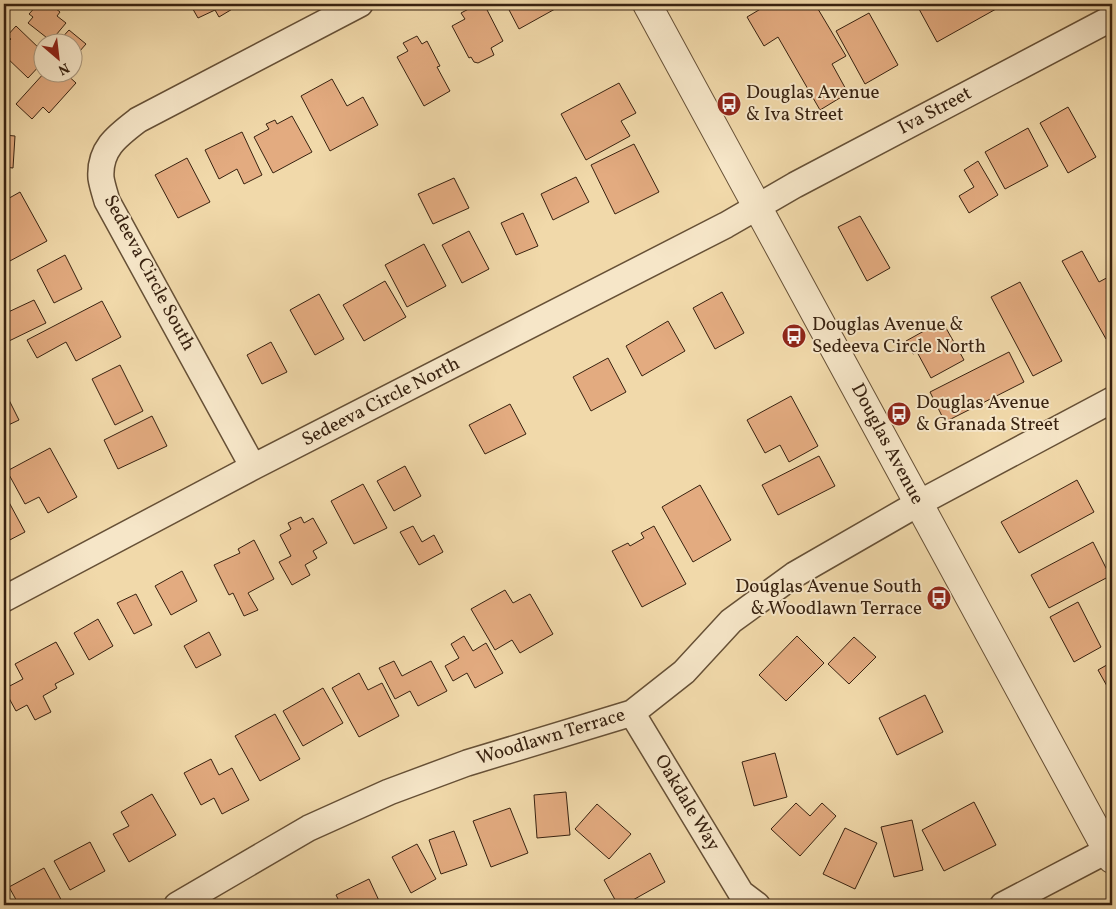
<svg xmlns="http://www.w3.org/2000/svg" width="1116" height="909" font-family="Vollkorn,serif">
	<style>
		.building { fill: #e3ab80; stroke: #382210 }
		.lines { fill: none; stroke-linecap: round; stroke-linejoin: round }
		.minor-casing { stroke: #665036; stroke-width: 28 }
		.tertiary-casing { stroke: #665036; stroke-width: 30 }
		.minor { stroke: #f6e6c8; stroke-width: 25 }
		.tertiary { stroke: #f6e6c8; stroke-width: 28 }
		.labels { text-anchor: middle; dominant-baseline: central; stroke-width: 4; stroke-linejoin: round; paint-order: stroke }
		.poi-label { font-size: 19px; fill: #382210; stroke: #f6e6c8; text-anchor: start }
		.street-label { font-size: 19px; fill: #382210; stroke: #f6e6c8 }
	</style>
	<rect width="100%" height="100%" fill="#f1d9aa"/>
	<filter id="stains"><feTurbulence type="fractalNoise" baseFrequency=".004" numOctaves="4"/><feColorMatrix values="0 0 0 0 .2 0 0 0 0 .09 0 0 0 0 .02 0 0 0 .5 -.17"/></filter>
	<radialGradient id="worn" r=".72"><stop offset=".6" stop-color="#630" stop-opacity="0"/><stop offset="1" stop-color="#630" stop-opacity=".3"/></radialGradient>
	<!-- building -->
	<path class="building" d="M38,4H40L44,7L47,4H50L60,12L57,16L66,23L51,41L28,23L33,17L29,14Z
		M190,4H232L234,8L219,17L215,10L198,18Z
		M478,4H484L503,41L491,48L494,55L478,63L474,62L471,57L469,58L452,26L465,19L461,13Z
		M510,4H552L555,9L519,29L507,6Z
		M769,4H815L846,56L832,64L848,93L820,110L778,37L764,46L747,17Z
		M928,4H993L996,9L937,42L919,9Z
		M869,13L898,65L865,84L836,31Z
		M16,26L42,51V63L28,78L4,55V46L11,39L7,36Z
		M69,30L86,44L72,60V42H58Z
		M417,36L422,44L427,41L440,66L437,67L450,91L424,106L397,57L408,51L403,43Z
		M45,72H64L76,83L49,113L43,107L32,119L16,104Z
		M332,79L347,106L363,97L378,125L330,151L301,96Z
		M619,83L636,113L621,121L630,136L586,160L561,114Z
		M1068,107L1096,157L1068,173L1040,123Z
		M292,116L312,152L273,173L254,137L269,129L266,124L275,120L277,124Z
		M1028,128L1048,166L1005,189L985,152Z
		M242,132L262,175L244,184L237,169L219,179L205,150Z
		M4,135L15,136L13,168L4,167Z
		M634,144L659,192L615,214L591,165Z
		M187,158L210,202L178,218L155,175Z
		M978,161L998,195L969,213L959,196L974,187L964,170Z
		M576,177L589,202L553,220L541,194Z
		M454,178L469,208L433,224L418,194Z
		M20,192L47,241L8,262L4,255V201Z
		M523,213L538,246L516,255L501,223Z
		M860,216L890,268L867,281L838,227Z
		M469,231L489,269L462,283L442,245Z
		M424,244L446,286L407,307L385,265Z
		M1082,251L1099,282L1112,275V335L1106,339L1062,261Z
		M65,255L82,289L54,303L37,270Z
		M385,281L406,317L364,341L343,305Z
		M1020,282L1062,361L1033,376L991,297Z
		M722,292L744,333L715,349L693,308Z
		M319,294L344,339L315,355L290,310Z
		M34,300L46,323L9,341L4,331V314Z
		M102,301L121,337L76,361L66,342L37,358L27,340Z
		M668,321L685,351L642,376L626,346Z
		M942,321L964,360L931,378L917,352L913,354L906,341Z
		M271,342L287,372L262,384L247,355Z
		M1009,352L1024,382L945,422L930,392Z
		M608,358L626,392L591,411L573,377Z
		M120,365L143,411L115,425L92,379Z
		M4,390L19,420L4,427Z
		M791,396L818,446L789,462L780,445L765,453L747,420Z
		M510,404L526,434L485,454L469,425Z
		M152,416L167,446L118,469L104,440Z
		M50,448L77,497L48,513L39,497L25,504L7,471Z
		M819,456L835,486L778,515L762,485Z
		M405,466L421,496L394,511L377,481Z
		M1077,480L1094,512L1019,553L1001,522Z
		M363,484L387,528L354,544L331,501Z
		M700,485L731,540L693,562L662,507Z
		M4,493L25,532L4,543Z
		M301,517L304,523L313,518L327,543L313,551L317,558L305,565L310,575L292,585L279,562L291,556L280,535L291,529L288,523Z
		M413,526L422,542L434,535L443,552L419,565L400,532Z
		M654,526L686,584L642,607L612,551L628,543L630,546L644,538L641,533Z
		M254,540L274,579L248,593L258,610L244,616L233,593L229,595L214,565L240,553L238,549Z
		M1093,542L1110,576L1049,608L1031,575Z
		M182,571L197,601L171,615L155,586Z
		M505,590L513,603L530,594L553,634L520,653L512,640L495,650L471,609Z
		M136,594L152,625L134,634L117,603Z
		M1078,602L1101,647L1074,662L1050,617Z
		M98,619L113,646L89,660L74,633Z
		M209,632L221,655L196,668L184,646Z
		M464,636L473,651L486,643L503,673L475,688L467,673L453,681L445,666L459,658L451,644Z
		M797,636L824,663L786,701L759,675Z
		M854,637L876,657L849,684L828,664Z
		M56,642L74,674L55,684L57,688L43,696L51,712L35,720L27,705L16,711L4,689L23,679L15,664Z
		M394,661L402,676L431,661L447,691L418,706L410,691L395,699L379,668Z
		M1112,662V695L1098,670Z
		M359,673L368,690L382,683L399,716L359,737L332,688Z
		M323,688L343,723L303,746L283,711Z
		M925,695L943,732L897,755L879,718Z
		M275,714L300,759L260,781L235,736Z
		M775,753L787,797L754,806L742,762Z
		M211,759L219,775L232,768L249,800L222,814L214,798L201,805L184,773Z
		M566,792L570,835L537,838L534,795Z
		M152,794L176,835L129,862L113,834L129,826L121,812Z
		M974,802L996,845L944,871L922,830Z
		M796,803L810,816L822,803L836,816L800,856L771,829Z
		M597,804L631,834L609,859L575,829Z
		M510,808L528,853L491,867L473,821Z
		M912,820L923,870L894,877L881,827Z
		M845,828L877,843L855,889L823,874Z
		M454,831L467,865L441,874L429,840Z
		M90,842L105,871L70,890L54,861Z
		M417,844L436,879L411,893L392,857Z
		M650,853L665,882L624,905H618L604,880Z
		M44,868L64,905H19L9,887Z
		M369,879L381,905H341L336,895Z"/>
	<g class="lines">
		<defs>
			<path id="minor" d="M253,467L107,201C105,194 102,185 101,178C99,149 117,136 138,120L360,4
				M4,599L253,467L726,225L795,185L1112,18
				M632,713L741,893L757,905
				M177,905L309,828L389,792L467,763L632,713L684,672L731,621L794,575L919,503L1112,400
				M1003,905L1108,850"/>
			<path id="tertiary" d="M647,4L1112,859"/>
		</defs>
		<!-- minor casing -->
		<use href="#minor" class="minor-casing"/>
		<!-- tertiary casing -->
		<use href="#tertiary" class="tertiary-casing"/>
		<!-- minor -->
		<use href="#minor" class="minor"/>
		<!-- tertiary -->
		<use href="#tertiary" class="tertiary"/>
	</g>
	<!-- icons -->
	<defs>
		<symbol id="bus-disc" viewBox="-11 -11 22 22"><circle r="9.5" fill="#8f2418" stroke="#f6e6c8"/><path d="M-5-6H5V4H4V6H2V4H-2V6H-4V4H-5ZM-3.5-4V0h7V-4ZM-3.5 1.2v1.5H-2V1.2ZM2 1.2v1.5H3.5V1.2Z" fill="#fff"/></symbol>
	</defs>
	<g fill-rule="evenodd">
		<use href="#bus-disc" x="715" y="90" width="28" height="28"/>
		<use href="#bus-disc" x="780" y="322" width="28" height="28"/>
		<use href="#bus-disc" x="885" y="400" width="28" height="28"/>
		<use href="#bus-disc" x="925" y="584" width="28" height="28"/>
	</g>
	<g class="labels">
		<!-- poi labels -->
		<g class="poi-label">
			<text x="746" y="93">Douglas Avenue<tspan x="746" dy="22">&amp; Iva Street</tspan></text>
			<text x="812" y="325">Douglas Avenue &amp;<tspan x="812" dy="22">Sedeeva Circle North</tspan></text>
			<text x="916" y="403">Douglas Avenue<tspan x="916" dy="22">&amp; Granada Street</tspan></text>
			<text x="922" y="587" text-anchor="end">Douglas Avenue South<tspan x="922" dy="22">&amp; Woodlawn Terrace</tspan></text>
		</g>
		<!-- street labels -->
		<g class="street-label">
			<text transform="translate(935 111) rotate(-28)">Iva Street</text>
			<text transform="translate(149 273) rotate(62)">Sedeeva Circle South</text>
			<text transform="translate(381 402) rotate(-27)">Sedeeva Circle North</text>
			<text transform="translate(887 444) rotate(62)">Douglas Avenue</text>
			<text transform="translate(551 737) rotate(-17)">Woodlawn Terrace</text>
			<text transform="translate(687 803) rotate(59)">Oakdale Way</text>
		</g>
	</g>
	<!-- margin -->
	<rect width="1116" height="909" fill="none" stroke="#f1d9aa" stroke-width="20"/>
	<rect x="5" y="5" width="1106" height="899" fill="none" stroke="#382210" stroke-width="2.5"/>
	<rect x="10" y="10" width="1096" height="889" fill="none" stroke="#382210"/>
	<!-- north arrow -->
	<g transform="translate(58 58) rotate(152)"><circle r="24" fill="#f6e6c8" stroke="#aa987e"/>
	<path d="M0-4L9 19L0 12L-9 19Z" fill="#8f2418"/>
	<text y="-8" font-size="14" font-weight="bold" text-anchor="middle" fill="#382210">N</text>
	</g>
	<rect width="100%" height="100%" filter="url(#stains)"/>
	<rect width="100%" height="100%" fill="url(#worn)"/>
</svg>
